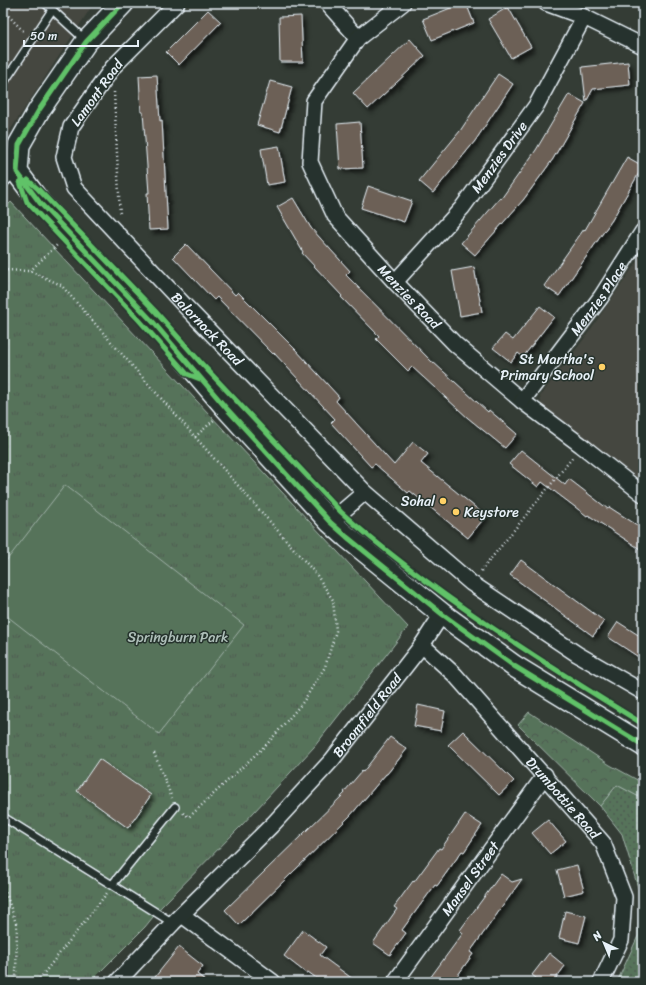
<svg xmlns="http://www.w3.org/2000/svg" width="646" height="985" font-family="Sriracha,sans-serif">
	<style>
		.built { fill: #45473f }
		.grass { fill: url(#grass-dots); stroke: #a0b2a9 }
		.forest { fill: url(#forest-crowns); stroke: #a0b2a9 }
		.park { fill: url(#park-tufts); stroke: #a0b2a9 }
		.pitch { fill: #57735a; stroke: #a0b2a9 }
		.building { fill: #6c6156; stroke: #e8f1f8; filter: url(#shadow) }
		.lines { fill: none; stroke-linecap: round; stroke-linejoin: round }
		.lane-casing { stroke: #e8f1f8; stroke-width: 10 }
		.street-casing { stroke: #e8f1f8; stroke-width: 18 }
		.secondary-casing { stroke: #e8f1f8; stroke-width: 24 }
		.path { stroke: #e8f1f8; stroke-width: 2.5; stroke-dasharray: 1 3; stroke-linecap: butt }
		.lane { stroke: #26332d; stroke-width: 7 }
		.street { stroke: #26332d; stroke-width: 15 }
		.secondary { stroke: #26332d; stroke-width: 21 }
		.cycleway-casing { stroke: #26332d; stroke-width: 8 }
		.cycleway { stroke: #61c268; stroke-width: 5 }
		.poi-dot { fill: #ffd166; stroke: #26332d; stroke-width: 1.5 }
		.labels { text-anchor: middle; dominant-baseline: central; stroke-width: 3; stroke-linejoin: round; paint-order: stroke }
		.street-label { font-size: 14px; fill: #e8f1f8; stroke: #26332d }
		.poi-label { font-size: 14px; fill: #e8f1f8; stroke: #26332d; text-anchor: end }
		.park-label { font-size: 14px; fill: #aebfb9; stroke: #26332d }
	</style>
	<defs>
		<pattern id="grass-dots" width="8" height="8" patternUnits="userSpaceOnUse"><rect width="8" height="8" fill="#57735a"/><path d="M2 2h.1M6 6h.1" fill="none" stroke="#4e5b51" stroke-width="1.8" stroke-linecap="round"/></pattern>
		<pattern id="forest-crowns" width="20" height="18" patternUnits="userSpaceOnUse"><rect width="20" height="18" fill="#57735a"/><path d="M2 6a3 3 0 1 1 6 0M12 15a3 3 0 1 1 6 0" fill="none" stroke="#4e5b51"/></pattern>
		<pattern id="park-tufts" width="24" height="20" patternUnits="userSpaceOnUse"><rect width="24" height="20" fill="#57735a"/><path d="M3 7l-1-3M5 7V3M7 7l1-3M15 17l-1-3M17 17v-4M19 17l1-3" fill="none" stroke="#4e5b51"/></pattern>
		<filter id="shadow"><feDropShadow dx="3.5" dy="3.5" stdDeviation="2" flood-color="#0009"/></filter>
	</defs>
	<rect width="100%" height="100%" fill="#343c35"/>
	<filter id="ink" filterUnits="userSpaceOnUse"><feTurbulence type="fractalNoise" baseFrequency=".025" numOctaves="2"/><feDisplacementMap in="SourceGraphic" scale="8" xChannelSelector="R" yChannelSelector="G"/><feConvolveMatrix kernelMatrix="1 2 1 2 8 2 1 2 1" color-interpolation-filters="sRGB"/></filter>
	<g filter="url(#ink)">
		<!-- built -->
		<path class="built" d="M3,3H94L3,141Z
			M643,253V482L542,408L540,396L584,339Z"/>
		<!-- grass -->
		<path class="grass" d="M617,785L643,799V982H617L638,936L639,891L622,834L600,806Z"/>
		<!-- forest -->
		<path class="forest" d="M529,712L610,765L643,783V799L617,785L600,806L518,725Z"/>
		<!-- park -->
		<path class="park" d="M11,202L408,627L314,747L242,825L161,907L145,927L90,982H3V210Z"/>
		<!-- pitch -->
		<path class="pitch" d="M65,485L244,625L159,734L3,613V565Z"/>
		<!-- building -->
		<path class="building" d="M463,3H466L474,23L432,40L423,19Z
			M508,7L531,47L511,58L488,19Z
			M208,10L221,22L179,65L166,52Z
			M301,16L303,62H280L279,17Z
			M410,39L425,56L368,109L353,93Z
			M628,62L630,85L593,89L586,102L582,67Z
			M498,74L513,84L475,141L433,193L419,181L460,131Z
			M157,75L160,121L162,120L168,229L149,230L147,193H149L143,112H141L139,76Z
			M270,81L292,87L280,132L257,125Z
			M569,94L585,103L553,159L524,199L475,255L461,243L500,198L501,199L536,150Z
			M360,122L363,168L340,169L337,124Z
			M279,146L285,182L267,185L261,149Z
			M627,157L643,166L612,220L559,296L544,286L584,229L585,230Z
			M368,186L412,201L404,222L361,208Z
			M293,198L311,228L350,271L346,275L432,362H433L488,412L489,410L517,434L505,448L468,418L412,367L408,371L376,339L379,336L341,297L342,296L302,253L303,252L277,207Z
			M186,244L235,295L238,292L296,350L339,397L336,401L394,465L413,442L428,454L421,463L486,516L468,538L410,491L408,493L375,464L371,467L331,423L335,419L274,353L273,354L217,297L214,300L173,257Z
			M474,267L482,312L460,316L452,271Z
			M540,306L554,317L523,357L518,353L511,362L493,348L505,334L513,340Z
			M521,450L565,485L569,479L608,509L609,507L643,529V551L588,515L587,516L542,482L538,487L509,464Z
			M521,560L604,621L593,636L510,575Z
			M618,622L643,638V660L608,637Z
			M418,705L445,711L441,731L414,726Z
			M463,731L514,781L499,795L448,745Z
			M390,737L407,749L387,774H386L350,816L239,925L225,910L345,793L344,792L362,771L363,772Z
			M99,759L151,795L128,828L77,791Z
			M465,814L482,825L464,852L462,851L437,886L435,885L402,930L406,933L390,955L373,943L397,909L394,907L413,881L414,882L439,848L441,849Z
			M548,820L566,841L550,854L532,833Z
			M577,865L584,891L564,896L557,870Z
			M501,874L512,882L522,879L470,952L473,954L453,982H427L463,933L460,930Z
			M565,911L586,916L579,943L559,938Z
			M303,930L326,947L320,955L357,982H322L308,972L306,973L284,956Z
			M179,947L203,966L197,974L207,982H151Z
			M549,953L565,966L553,982H541L532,975Z"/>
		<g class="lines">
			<defs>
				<path id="lane" d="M45,3L85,40
					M3,84L52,10
					M3,184L15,173
					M3,817L173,923
					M112,885L175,807"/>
				<g id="street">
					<path id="s1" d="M177,3L113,67L71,127L64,157L74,188L187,308L365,492L471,583L577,654L643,692"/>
					<path d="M327,3L358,38"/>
					<path id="s2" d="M403,3L358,38L314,101L310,162L335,216L395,282L455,344L522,401L581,445L643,494"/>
					<path d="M546,3L584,17L643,46"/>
					<path id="s3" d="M395,282L462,208L536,106L584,17"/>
					<path id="s4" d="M522,401L601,297L643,231"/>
					<path d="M330,522L365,492"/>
					<path id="s5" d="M422,645L455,675L603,843L624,897L621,940L601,982"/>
					<path d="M182,915L273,982"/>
					<path id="s6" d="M117,982L173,923L273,824L332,760L422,645L442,614"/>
					<path id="s7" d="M395,982L545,775"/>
				</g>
				<path id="secondary" d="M123,3L86,42L39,110L19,145L17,172L40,203L154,323L227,409L330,522L347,537L442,614L514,666L643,745"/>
			</defs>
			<!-- lane casing -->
			<use href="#lane" class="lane-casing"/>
			<!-- street casing -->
			<use href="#street" class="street-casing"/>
			<!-- secondary casing -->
			<use href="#secondary" class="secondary-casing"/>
			<!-- path -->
			<path class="path" d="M3,10L25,33
				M114,92L120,215
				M3,270L30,271L61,285L316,574L333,600L336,631L325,667L303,702L268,743L189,817L183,813
				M30,271L57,245
				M195,437L214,420
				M481,571L573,457
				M154,753L172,798
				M3,885L17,926L16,976L14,982
				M37,982L107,893"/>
			<!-- lane -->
			<use href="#lane" class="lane"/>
			<!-- street -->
			<use href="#street" class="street"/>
			<!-- secondary -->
			<use href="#secondary" class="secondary"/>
			<defs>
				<path id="cycleway" d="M123,3L86,42L39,110L19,145L17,172L40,203L154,323L227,409L330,522L347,537L442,614L514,666L643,745
					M28,180L38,189L155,311L201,363L341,512C368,537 397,559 426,581C496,633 569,679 643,724
					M20,182L27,202L139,320L187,374L200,379"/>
			</defs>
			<!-- cycleway casing -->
			<use href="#cycleway" class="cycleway-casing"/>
			<!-- cycleway -->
			<use href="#cycleway" class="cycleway"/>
		</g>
	</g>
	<!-- markers -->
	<g class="poi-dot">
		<circle cx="602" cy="367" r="4"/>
		<circle cx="443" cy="501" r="4"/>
		<circle cx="456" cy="512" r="4"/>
	</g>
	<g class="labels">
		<!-- street labels -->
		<g class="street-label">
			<text transform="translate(97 93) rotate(-54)">Lamont Road</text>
			<text stroke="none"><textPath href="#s3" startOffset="163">Menzies Drive</textPath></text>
			<text stroke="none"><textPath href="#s2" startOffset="364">Menzies Road</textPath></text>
			<text stroke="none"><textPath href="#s4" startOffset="128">Menzies Place</textPath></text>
			<text stroke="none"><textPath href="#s1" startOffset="421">Balornock Road</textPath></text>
			<text stroke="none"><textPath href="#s6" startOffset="366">Broomfield Road</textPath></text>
			<text stroke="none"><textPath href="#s5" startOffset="208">Drumbottie Road</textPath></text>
			<text stroke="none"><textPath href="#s7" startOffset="128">Mansel Street</textPath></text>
		</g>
		<!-- poi labels -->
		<g class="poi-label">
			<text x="594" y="359">St Martha's<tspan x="594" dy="16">Primary School</tspan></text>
			<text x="435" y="501">Sohal</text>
			<text x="464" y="512" text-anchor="start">Keystore</text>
		</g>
		<!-- park labels -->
		<g class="park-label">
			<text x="178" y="637">Springburn Park</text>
		</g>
	</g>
	<!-- margin -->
	<rect width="646" height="985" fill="none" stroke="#26332d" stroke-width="16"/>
	<rect x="8" y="8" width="630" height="969" fill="none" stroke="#e8f1f8" stroke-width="1.5" filter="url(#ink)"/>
	<!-- north arrow -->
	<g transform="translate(604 943) rotate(316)" stroke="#26332d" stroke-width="3" paint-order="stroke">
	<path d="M0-3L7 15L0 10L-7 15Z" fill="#e8f1f8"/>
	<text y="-6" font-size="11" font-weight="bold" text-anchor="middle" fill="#e8f1f8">N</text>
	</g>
	<!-- scale -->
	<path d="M24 40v6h114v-6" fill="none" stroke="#e8f1f8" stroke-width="2"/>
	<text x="30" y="40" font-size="12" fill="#e8f1f8" stroke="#26332d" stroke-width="3" paint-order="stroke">50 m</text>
</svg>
